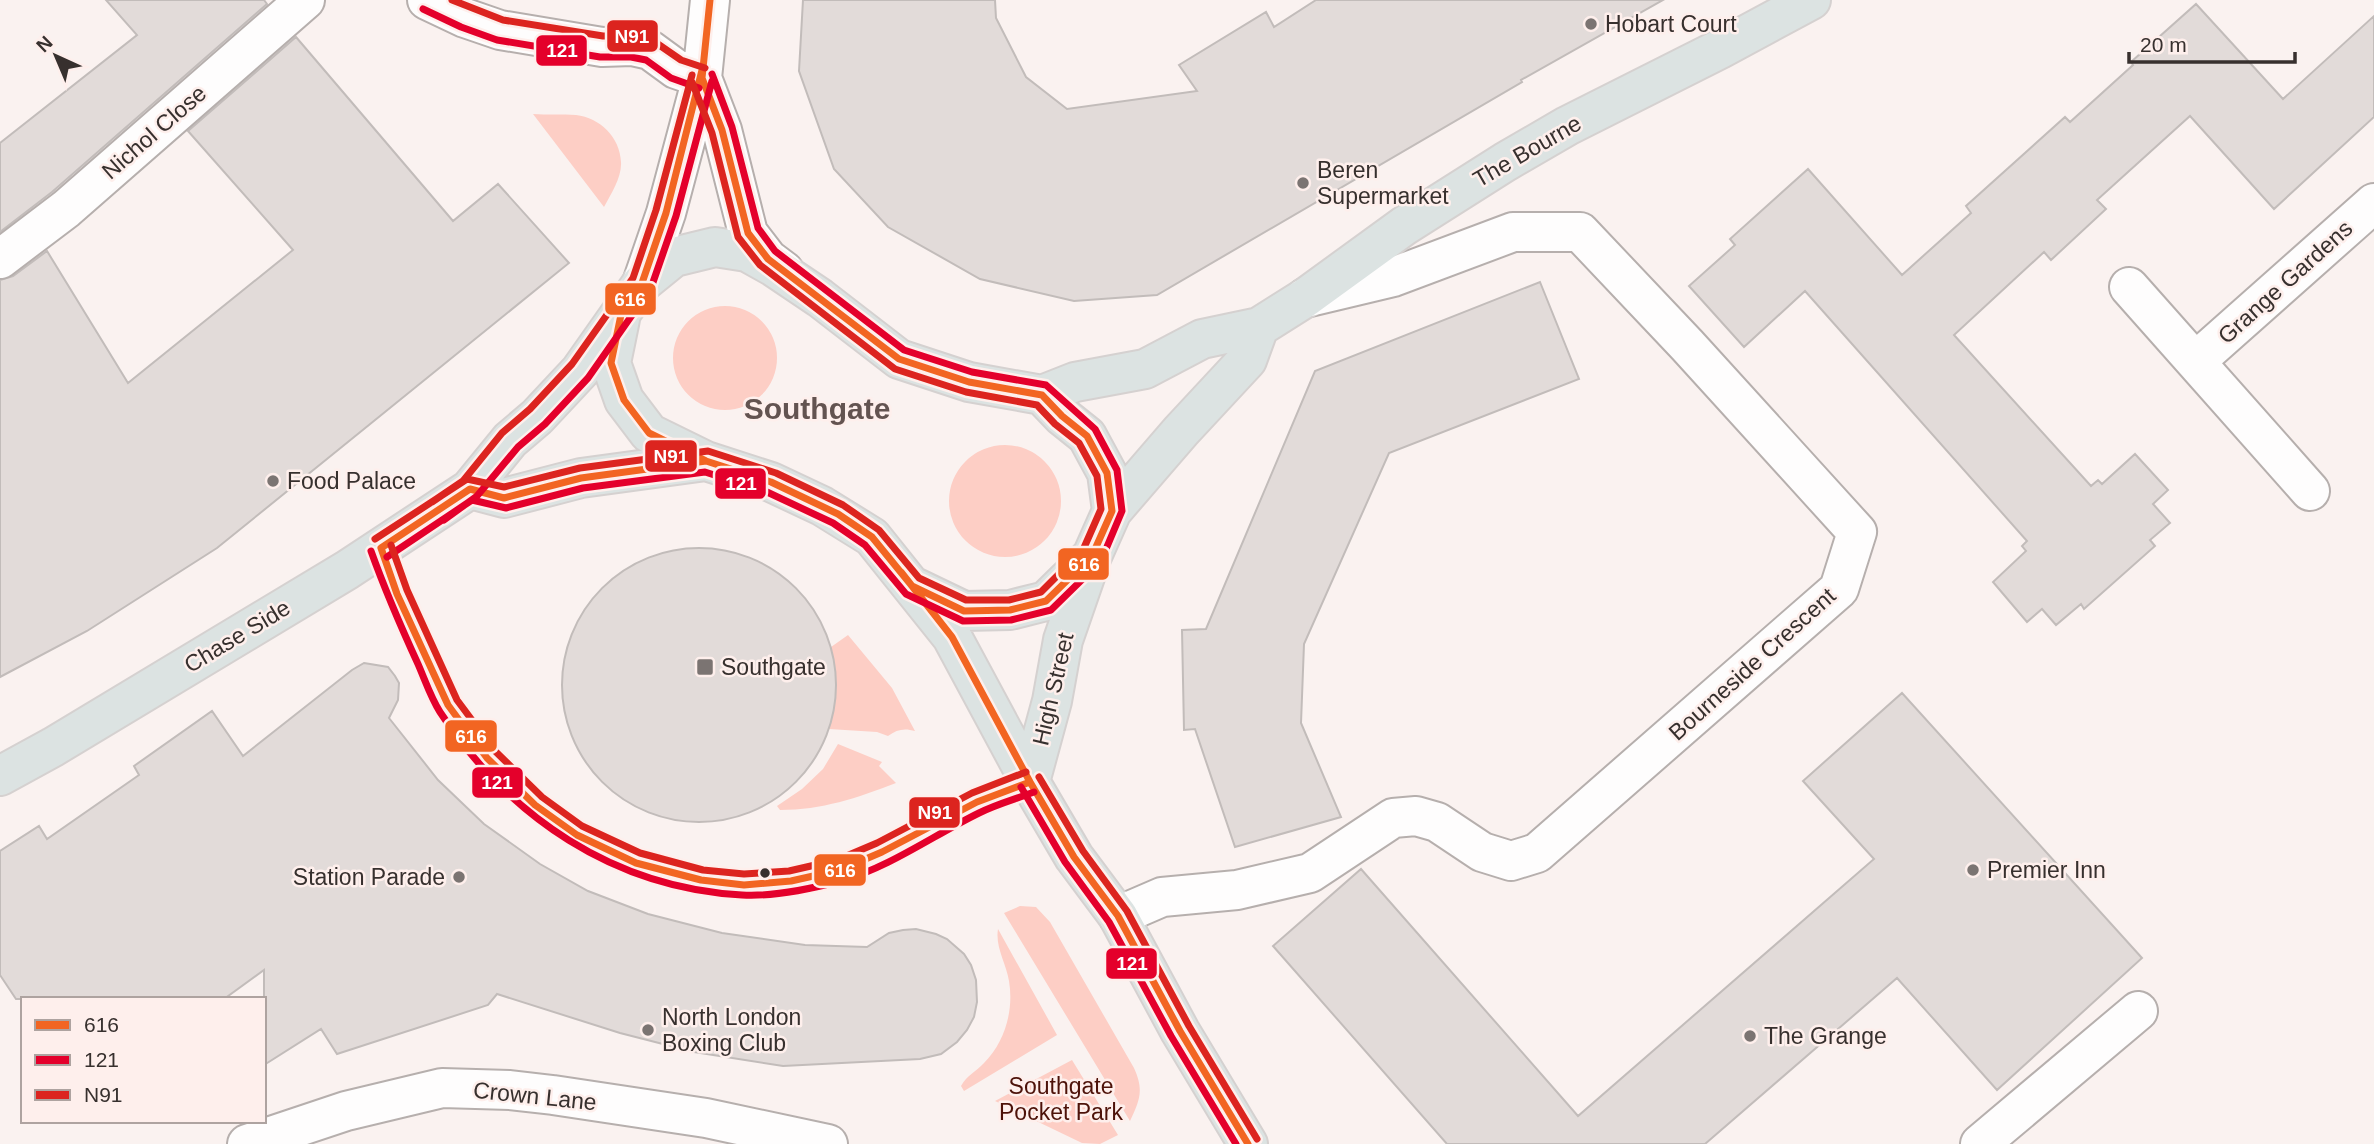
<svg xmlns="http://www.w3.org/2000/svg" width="2374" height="1144" font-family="Helvetica,sans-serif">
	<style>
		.green { fill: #fdcec5 }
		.building { fill: #e2dbd9; stroke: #c2bcba; stroke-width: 2 }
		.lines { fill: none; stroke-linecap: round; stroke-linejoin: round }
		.minor-casing { stroke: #b6afad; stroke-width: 42 }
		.tertiary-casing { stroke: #b6afad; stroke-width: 42 }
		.primary-casing { stroke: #d5d1d0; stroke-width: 42 }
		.minor { stroke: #fefdfd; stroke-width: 38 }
		.tertiary { stroke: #fefdfd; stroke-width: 38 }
		.primary { stroke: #dce3e2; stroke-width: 38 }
		.bus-1-casing { stroke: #feefec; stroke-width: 12 }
		.bus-2-casing { stroke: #feefec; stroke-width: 12 }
		.bus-3-casing { stroke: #feefec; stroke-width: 12 }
		.bus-1 { stroke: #f26522; stroke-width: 7 }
		.bus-2 { stroke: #e4002b; stroke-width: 7 }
		.bus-3 { stroke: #dc241f; stroke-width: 7 }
		.poi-dot { fill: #7b7472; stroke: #feefec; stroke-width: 2.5 }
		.bus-dot { fill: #37302e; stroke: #feefec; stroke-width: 2.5 }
		.labels { text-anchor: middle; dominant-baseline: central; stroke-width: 5; stroke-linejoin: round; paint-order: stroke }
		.poi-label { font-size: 23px; fill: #37302e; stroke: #feefec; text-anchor: start }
		.street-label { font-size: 23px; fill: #37302e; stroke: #feefec }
		.park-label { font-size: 23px; fill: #4d1209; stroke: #feefec }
		.district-label { font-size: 30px; font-weight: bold; fill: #635350; stroke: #feefec }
		.line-badge { stroke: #feefec; stroke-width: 2.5 }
		.badge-label { font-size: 19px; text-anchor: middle; font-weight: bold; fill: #fff }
	</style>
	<rect width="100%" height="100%" fill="#faf2f0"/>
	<!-- green -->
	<path class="green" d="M533,114C547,115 562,114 576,115C600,118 620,137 621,162C622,177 611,194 604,207Z
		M673 358a52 52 0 1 1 104 0a52 52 0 1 1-104 0Z
		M949 501a56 56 0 1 1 112 0a56 56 0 1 1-112 0Z
		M848,635L892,688L915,731C905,728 897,729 888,736L877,732L829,729L836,685L831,647Z
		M838,744L882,762L879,766L896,783C857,798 822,810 780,810L777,806L802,789L823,769Z
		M1020,906L1036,907L1050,922L1134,1068C1144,1090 1140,1100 1130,1121L1004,913Z
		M998,929L1057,1035L964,1091L961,1086C967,1075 976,1072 984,1063C1005,1042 1014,1010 1009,981C1006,963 995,947 998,929Z
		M1072,1060L1118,1135L1100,1144L1082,1143L995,1101Z"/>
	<!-- building -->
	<path class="building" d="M106,0H264L267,4L52,192L0,232V143L137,35Z
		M803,0H995L996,18L1026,77L1067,109L1197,91L1179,65L1266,12L1274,27L1316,0H1663L1521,80L1522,82L1157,295L1074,301L980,279L888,227L834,169L799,71Z
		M2196,4L2283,99L2374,16V117L2274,209L2190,116L2097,200L2106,209L2051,260L2044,252L1954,335L2091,486L2098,480L2102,484L2135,454L2168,490L2153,504L2170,523L2150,540L2155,546L2084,609L2081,604L2056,625L2042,609L2027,622L1993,582L2026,551L2022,546L2027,541L1805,291L1744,347L1689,286L1735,245L1730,239L1808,169L1902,275L1971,213L1966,206L2065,117L2070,122L2133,65L2131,62Z
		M296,37L453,221L498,184L569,263L217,548L87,631L0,677V280L13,276L47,251L128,383L293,250L188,131Z
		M1540,282L1579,379L1389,453L1304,644L1301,723L1341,817L1235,847L1195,729L1184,730L1182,630L1206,629L1315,371Z
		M562 685a137 137 0 1 1 274 0a137 137 0 1 1-274 0Z
		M364,663L388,667L395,676L399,683L398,700L389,718L438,780L484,824L540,864L588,891L648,914L722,933L805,945L867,947L889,933L903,930L916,929L936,934L947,939L964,954L971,965L976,980L977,1002L974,1017L967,1030L957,1042L941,1054L920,1059L783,1066L694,1052L620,1033L497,994L488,1005L337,1054L321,1029L264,1065V970L224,999H16L0,975V851L39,826L47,839L139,775L134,766L212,711L243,756L352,670Z
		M1902,693L2142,958L1997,1090L1897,978L1705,1144H1447L1273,946L1361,869L1578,1116L1874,859L1803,781Z"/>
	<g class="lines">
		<defs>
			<path id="minor" d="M0,259L66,209L305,0
				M2129,287L2310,491
				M2196,361L2374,203
				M1118,916L1162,897L1237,890L1310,873L1393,818L1416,816L1437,822L1482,852L1511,861L1537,853L1839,589L1857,532L1687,345L1580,232H1513L1393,277L1305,298
				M247,1144L346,1111L442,1088L510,1090L553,1095L706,1118L828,1144
				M1980,1144L2138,1011"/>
			<path id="tertiary" d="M427,0L465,18L500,30L602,47L632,46L650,50L676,69L702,78
				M702,78L722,130L748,233L768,259L784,271
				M642,283L666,213L702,78L710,0"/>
			<path id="primary" d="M620,319L611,363L624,400L649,433L706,461L771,482L822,506L872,537L952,637L1030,782L1074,857L1118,916L1180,1031L1248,1144
				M1042,395L1075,382L1145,369L1202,339L1259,327L1305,298L1404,226L1505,162L1567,126L1720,49L1811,0
				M470,489L504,498L581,478L706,461
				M1112,511L1181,431L1247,360L1259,327
				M0,776L53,747L347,570L470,489L510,440L537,417L580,371L642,283L674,257L715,247L747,252L774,267L820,298L899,359L969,382L1042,395L1062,416L1087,436L1107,473L1112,511L1092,556L1046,601L1010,610L964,611L912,586
				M1030,782L1052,701L1063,640L1089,565"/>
		</defs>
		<!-- minor casing -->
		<use href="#minor" class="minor-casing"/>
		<!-- tertiary casing -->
		<use href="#tertiary" class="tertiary-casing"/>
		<!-- primary casing -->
		<use href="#primary" class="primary-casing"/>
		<!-- minor -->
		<use href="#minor" class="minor"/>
		<!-- tertiary -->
		<use href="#tertiary" class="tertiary"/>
		<!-- primary -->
		<use href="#primary" class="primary"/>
		<defs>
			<path id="bus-1" d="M702,70L666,213L642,283L622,310L611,363L624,400L649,433L706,461L734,470
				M381,548L470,489L504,498L581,478L706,461L771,482L838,514L872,537L912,586L964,611L1010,610L1046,601L1092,556L1112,511L1107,473L1087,436L1062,416L1042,395L969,382L899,359L768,259L748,233L722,130L702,78L710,0
				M381,548L397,594L448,705L487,758L535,805L577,835L636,863L701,880L744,885L791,881L840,870L882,852L977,802L1030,782
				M901,572L952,637L1030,782L1074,857L1118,916L1180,1031L1248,1144"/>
			<path id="bus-2" d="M423,9L461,27L497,40L600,57H631L646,60L671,78L699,88
				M444,520L477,496L518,447L545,424L588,378L651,288L676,216L712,81
				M371,551C385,590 401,627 418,664C425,680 431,698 440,712C509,817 614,888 742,895C774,897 810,889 841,881C890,867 934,835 979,813C997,804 1016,799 1034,792
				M387,557L472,500L506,508L583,488L705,472L767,492L833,523L865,545L906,594L963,621L1011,620L1051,610L1101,561L1122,511L1117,470L1095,429L1046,385L972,372L904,350L775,251L758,228L732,127L712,74
				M1021,787L1065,862L1109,922L1171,1036L1236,1144"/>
			<path id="bus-3" d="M452,0L503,20L603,36H633L652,40L681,60L705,68
				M432,502L463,481L502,433L530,409L572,364L633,278L656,210L692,75
				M375,539L467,479L504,487L580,468L708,451L776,473L843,505L879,530L919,578L966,600H1009L1041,592L1083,550L1101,509L1097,476L1079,443L1055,424L1037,405L966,392L895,369L760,265L738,237L712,133L692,82
				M391,545L407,590L457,700L495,751L542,797L582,826L640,853L703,870L744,874L789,871L837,860L877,843L972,793L1026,772
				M1039,777L1083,851L1127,911L1189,1026L1257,1139"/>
		</defs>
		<!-- bus-1 casing -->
		<use href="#bus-1" class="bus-1-casing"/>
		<!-- bus-2 casing -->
		<use href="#bus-2" class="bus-2-casing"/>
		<!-- bus-3 casing -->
		<use href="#bus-3" class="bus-3-casing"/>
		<!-- bus-1 -->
		<use href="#bus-1" class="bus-1"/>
		<!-- bus-2 -->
		<use href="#bus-2" class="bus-2"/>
		<!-- bus-3 -->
		<use href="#bus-3" class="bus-3"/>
	</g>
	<!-- markers -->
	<g class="poi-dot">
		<circle cx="1591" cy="24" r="7"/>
		<circle cx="1303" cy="183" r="7"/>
		<circle cx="273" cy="481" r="7"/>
		<rect x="696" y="658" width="18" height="18" rx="3.5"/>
		<circle cx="1973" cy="870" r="7"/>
		<circle cx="459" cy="877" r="7"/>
		<circle cx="648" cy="1030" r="7"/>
		<circle cx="1750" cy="1036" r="7"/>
	</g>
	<circle class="bus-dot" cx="765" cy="873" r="6"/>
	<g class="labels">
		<!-- poi labels -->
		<g class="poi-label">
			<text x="1605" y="24">Hobart Court</text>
			<text x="1317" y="170">Beren<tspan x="1317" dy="26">Supermarket</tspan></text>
			<text x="287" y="481">Food Palace</text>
			<text x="721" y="667">Southgate</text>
			<text x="1987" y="870">Premier Inn</text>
			<text x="445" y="877" text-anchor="end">Station Parade</text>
			<text x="662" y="1017">North London<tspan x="662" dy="26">Boxing Club</tspan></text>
			<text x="1764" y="1036">The Grange</text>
		</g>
		<!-- street labels -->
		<g class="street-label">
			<text transform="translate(154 132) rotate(-41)">Nichol Close</text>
			<text transform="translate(1527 151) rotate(-30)">The Bourne</text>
			<text transform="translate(2285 282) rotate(-42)">Grange Gardens</text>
			<text transform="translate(237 636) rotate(-31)">Chase Side</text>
			<text transform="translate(1752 664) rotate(-42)">Bourneside Crescent</text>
			<text transform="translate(1053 689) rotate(-77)">High Street</text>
			<text transform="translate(535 1096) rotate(6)">Crown Lane</text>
		</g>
		<!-- park labels -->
		<g class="park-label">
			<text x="1061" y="1086">Southgate<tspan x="1061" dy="26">Pocket Park</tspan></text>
		</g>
		<!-- district labels -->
		<g class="district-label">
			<text x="817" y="408">Southgate</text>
		</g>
	</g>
	<g class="line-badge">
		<rect x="606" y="19" width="53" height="34" rx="7" fill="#dc241f"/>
		<rect x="535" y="34" width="53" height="33" rx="7" fill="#e4002b"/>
		<rect x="604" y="282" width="53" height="34" rx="7" fill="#f26522"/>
		<rect x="644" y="439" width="54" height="34" rx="7" fill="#dc241f"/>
		<rect x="714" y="467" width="53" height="33" rx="7" fill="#e4002b"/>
		<rect x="1057" y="547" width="53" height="34" rx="7" fill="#f26522"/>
		<rect x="444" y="719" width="54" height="34" rx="7" fill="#f26522"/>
		<rect x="471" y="766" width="53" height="33" rx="7" fill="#e4002b"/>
		<rect x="908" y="796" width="53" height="33" rx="7" fill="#dc241f"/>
		<rect x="813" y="853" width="54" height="34" rx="7" fill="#f26522"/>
		<rect x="1105" y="947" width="53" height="33" rx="7" fill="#e4002b"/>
	</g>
	<g class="badge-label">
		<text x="632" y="43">N91</text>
		<text x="562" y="57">121</text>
		<text x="630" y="306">616</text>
		<text x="671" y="463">N91</text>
		<text x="741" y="490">121</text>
		<text x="1084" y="571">616</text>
		<text x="471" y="743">616</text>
		<text x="497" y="789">121</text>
		<text x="935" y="819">N91</text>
		<text x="840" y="877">616</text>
		<text x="1132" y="970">121</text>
	</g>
	<!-- legend -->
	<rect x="21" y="997" width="245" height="126" fill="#feefec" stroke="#aea3a0" stroke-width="2"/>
	<rect x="35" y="1020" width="35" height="10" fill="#f26522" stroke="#aea3a0" stroke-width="2"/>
	<text x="84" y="1032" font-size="21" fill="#37302e">616</text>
	<rect x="35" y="1055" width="35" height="10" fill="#e4002b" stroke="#aea3a0" stroke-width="2"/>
	<text x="84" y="1067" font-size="21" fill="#37302e">121</text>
	<rect x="35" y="1090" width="35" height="10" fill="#dc241f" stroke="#aea3a0" stroke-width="2"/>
	<text x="84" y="1102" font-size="21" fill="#37302e">N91</text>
	<!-- north arrow -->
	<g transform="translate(56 56) rotate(316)" stroke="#feefec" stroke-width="5" paint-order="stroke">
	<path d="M0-5L12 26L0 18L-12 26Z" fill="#37302e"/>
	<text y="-10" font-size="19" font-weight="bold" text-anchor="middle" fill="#37302e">N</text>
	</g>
	<!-- scale -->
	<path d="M2129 52v10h166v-10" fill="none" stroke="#37302e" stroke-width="3.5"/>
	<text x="2140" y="52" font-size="21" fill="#37302e" stroke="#feefec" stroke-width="5" paint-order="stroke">20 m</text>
</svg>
